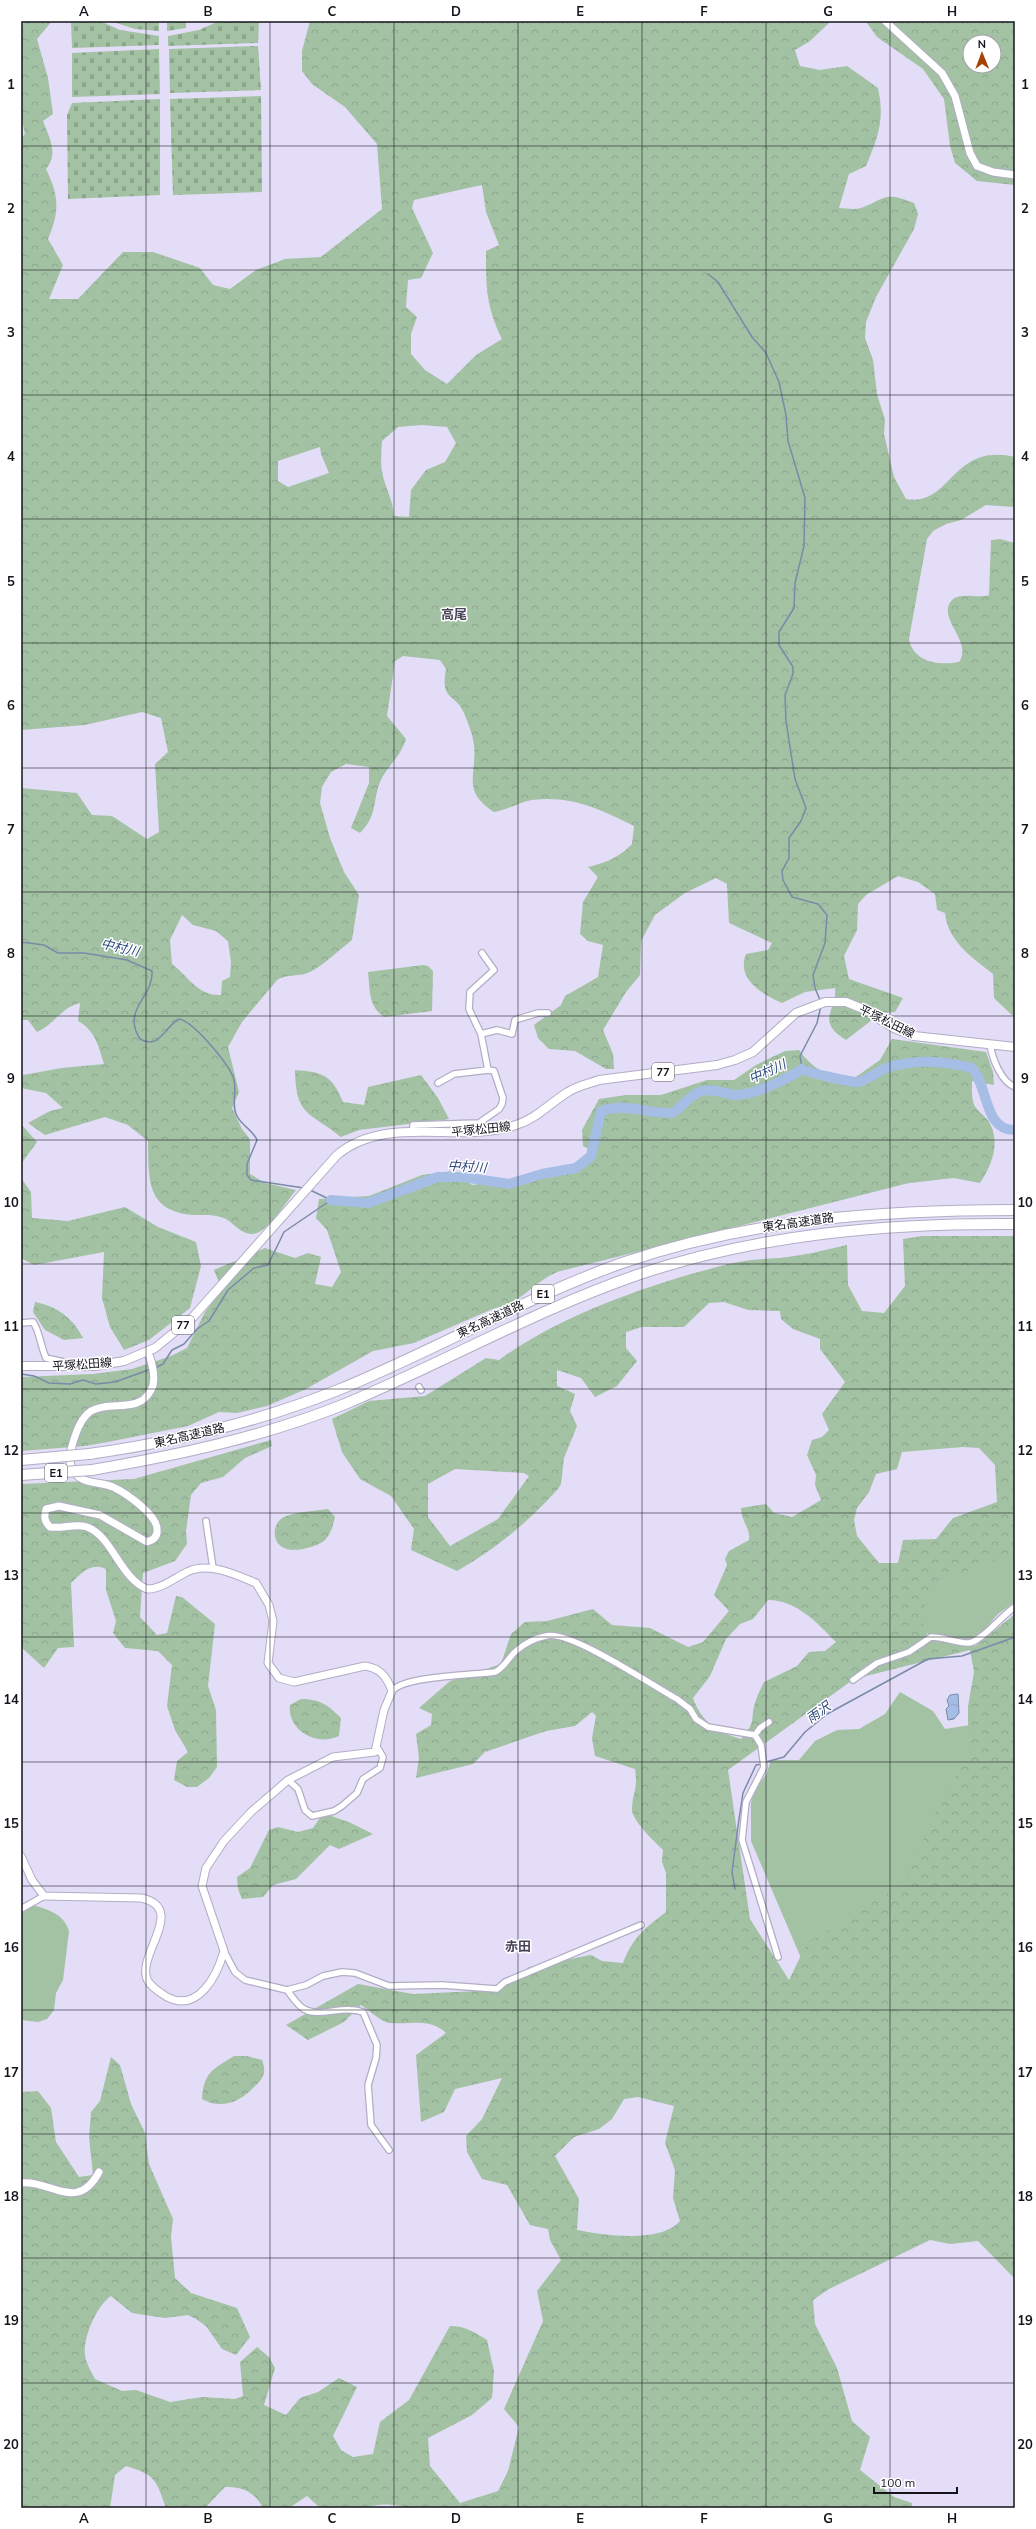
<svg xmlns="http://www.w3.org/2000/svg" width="1036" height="2529" font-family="Mulish,'Noto Sans JP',sans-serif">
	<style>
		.grass { fill: #a2c2a3 }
		.forest { fill: url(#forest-crowns); fill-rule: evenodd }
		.cemetery { fill: url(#cemetery-stones) }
		.water { fill: url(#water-ripples); stroke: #7a8aa9 }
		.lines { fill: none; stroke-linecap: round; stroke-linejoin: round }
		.stream { stroke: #7a8aa9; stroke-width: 1.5 }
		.river { stroke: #a6bde5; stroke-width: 10 }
		.street-casing { stroke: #b2adc6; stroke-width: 8 }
		.secondary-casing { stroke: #b2adc6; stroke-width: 9 }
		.primary-casing { stroke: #b2adc6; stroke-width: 10 }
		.highway-casing { stroke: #b2adc6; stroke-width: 12 }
		.street { stroke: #fff; stroke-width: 5.5 }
		.secondary { stroke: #fff; stroke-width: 7 }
		.primary { stroke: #fff; stroke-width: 8 }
		.highway { stroke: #fff; stroke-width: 10 }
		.highway-bridge-casing { stroke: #b2adc6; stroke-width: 12; stroke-linecap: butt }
		.highway-bridge { stroke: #fff; stroke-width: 10 }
		.grid { fill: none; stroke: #15131c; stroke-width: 1; stroke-opacity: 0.55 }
		.labels { text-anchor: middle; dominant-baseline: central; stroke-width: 3; stroke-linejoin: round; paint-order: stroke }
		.shield { fill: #fff; stroke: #5b5a60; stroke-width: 1 }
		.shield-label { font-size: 11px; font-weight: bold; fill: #15131c }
		.street-label { font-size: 12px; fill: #15131c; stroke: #fff }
		.neighbourhood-label { font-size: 13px; font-weight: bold; fill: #494359; stroke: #fff }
		.water-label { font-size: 13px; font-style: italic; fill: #2d487c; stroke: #fff }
		.neatline { fill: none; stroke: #15131c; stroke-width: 1.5 }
		.grid-label { font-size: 13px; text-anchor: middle; font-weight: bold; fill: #15131c }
	</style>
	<defs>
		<pattern id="forest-crowns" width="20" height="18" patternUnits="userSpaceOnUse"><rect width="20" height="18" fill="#a2c2a3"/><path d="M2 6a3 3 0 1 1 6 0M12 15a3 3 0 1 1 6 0" fill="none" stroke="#8ba68c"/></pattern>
		<pattern id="cemetery-stones" width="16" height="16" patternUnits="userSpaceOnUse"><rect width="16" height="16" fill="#a2c2a3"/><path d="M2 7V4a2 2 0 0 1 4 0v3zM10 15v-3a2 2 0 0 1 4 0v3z" fill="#8ba68c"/></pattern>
		<pattern id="water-ripples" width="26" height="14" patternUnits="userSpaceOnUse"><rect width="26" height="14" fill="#a6bde5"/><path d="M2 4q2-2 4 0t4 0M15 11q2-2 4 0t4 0" fill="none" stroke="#8ea2c4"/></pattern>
	</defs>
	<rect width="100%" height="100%" fill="#e3ddf7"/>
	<!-- grass -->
	<path class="grass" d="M1015,1549V1602L998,1614L984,1630L969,1640L931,1635L923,1632L917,1611L933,1588L961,1568Z
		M900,1692L933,1711L945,1729L977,1724L969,1769L911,1884L801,1958L751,1841V1803L755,1789L766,1775L771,1760H799L815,1741L837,1730L859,1729L885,1714Z
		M33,1905C49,1910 64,1914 69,1931L63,1980L56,1993L54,2010L47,2019L38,2022L21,2020V1912Z"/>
	<!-- forest -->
	<path class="forest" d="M24,21H52L37,39L48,78L53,114L43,121C49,137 59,154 46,169C59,196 60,211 48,239L63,265L49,299H78L123,252H153L200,268L213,285L230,289L256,270L285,259L321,257L382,209L377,144L345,107L312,84L302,71V51L310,21H831L810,41L795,50L800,66L820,70L847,66L878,88C885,120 878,137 866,166L849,174L839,208C845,208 854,210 861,208C887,198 884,191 914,203L918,214L914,229L876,297L866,322L865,338L873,360L877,394L885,420L884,434L894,477L906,499C952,507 951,442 1015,457V507L986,505L961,520L946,524L933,531L927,539L909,639C913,662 939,666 959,662C974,641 934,617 953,599C962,592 979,599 989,595L991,540L1000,539L1015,543V1018L994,998L993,974C972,957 948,942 945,913L937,910L935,894L918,882L898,876L866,895L858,904L857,930L844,956L849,979L903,998L895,1012L881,1013L846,1040C814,1020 838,1010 835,988L805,992L782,1003C762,994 736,979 746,954L768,950L772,943L729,923L727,884L716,878L685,893L655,915L641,941L640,975L626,992L603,1030L613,1054L614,1069H606L575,1051L549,1049L538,1038L534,1025L561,1005L565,996L598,977L603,945L588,941L580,934L583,902L598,877L588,867C605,863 620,857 632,844L634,826C600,809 571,795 532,800C520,802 507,810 494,812C461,790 477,776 474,745C473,735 468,723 464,713C455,692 440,702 446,669L440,660L403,656L395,661L387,716L406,739C401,755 391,763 383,776C371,797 380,813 360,833L351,828L369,783V767L346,764L331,772L322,787L320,803L330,838L344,872L359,895L352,940C339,950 326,963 312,971C300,978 287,973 277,980L242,1022L228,1047L239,1092L232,1108L242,1129L250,1139V1174L265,1183L296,1190C287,1201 270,1228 257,1233C244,1238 235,1224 226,1219C217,1214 202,1215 193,1215C145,1211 149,1178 148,1141L128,1125L105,1117L45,1135L28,1123L50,1111L63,1108L46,1093L21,1088L23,1075L62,1068L104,1064C99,1047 95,1030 78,1021L80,1003C60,1008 56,1023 37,1032L28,1020H21V788L77,793L92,815L112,816L147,839L159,832L155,764L168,752L161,718L142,712L85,725L21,730V138L25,134L21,115V32ZM482,185L486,212L499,245L486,251C486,288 486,306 502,339L476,355L447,384L425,370L411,354V334L417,317L406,307L408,280L421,278L433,253L412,208L414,200ZM422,425L447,427L456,443L445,462L426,470L411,490L409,517L394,516C393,502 388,493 384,480C380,467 381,454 382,441L398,427ZM320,447L321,454L329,473L288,487L278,481V461ZM182,915L193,925L216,931L228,941L231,962L230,977L222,981L221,995C198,996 189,977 172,964L170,940Z
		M869,21H1015V185L977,181L955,163L950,146L944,99L923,69L877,37L867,23ZM970,42H994V66H970Z
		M423,965L428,966L433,971L432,1011L384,1017C368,1006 370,989 368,972Z
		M892,1039L986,1052L993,1072L994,1085L972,1081C972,1089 971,1101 976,1108C980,1113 986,1117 989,1122C1001,1142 992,1165 980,1183L954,1178L909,1183L557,1272C533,1282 521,1304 495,1308L414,1343L373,1351L306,1389L267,1406L237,1413L219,1412L188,1426L108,1442L85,1446L21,1451V1377L93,1374L132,1369L171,1356L187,1348L205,1312L222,1290L214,1270L265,1248L295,1258L308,1253L321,1257L315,1284L332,1287L341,1272L327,1230L316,1218L319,1199L369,1196L422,1175L452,1171L472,1185L554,1174L589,1161L591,1150L583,1146L582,1130L599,1099L626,1095H661L707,1080H734L756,1065L785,1051L799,1050C816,1072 826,1075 853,1079L880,1060Z
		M295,1070C323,1072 332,1075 343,1102L364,1105L368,1087L421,1075L438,1098L449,1119L359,1130L341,1137C309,1111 296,1117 295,1070Z
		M21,1124L37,1142L21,1164Z
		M21,1178L31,1192L32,1218L68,1221L125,1207L158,1227L196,1242L201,1266L190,1308L149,1340L124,1350L110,1327L102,1298L104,1252L34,1265L21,1258Z
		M922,1236H1015V1552L941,1582L919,1613L929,1640L975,1646L1015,1614V2279L978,2241L950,2244L930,2240L829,2289L813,2300L815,2324L837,2368L852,2421L870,2437L860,2470L894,2497L912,2503V2508H408C388,2503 381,2504 362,2508C350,2511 335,2508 323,2508L319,2507L307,2496L289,2508H263C255,2492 242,2486 225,2487L205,2508H166C156,2480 156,2475 126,2466L115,2475L110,2508H21V2092L38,2091L51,2108L56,2142L79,2177L93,2175L89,2137L91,2112L100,2101L111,2057L120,2065L131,2104L145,2133L149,2164L173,2219L171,2237L175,2278L191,2293L237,2308L250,2337L236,2355L222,2349L206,2326L196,2319L188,2315L165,2318L132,2313L111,2296C96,2306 80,2343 86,2360C88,2367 92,2373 95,2379L122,2391L136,2390L170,2402L202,2397L235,2399L243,2396L240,2362L257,2347L269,2357L275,2368L264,2405L286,2415L300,2398L318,2392L339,2378L357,2387L333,2436L341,2450L353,2457L373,2454L380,2422L409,2400L450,2326C465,2326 474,2332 487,2340L494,2371L492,2398L472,2415L428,2438L430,2466L460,2503L498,2491L508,2471L519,2427L504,2409L543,2321L537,2291L561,2260L550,2240L548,2229L530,2225L507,2185L482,2179L467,2152L466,2136L482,2119L502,2078L455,2089L444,2112L421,2122L416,2055L446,2033C429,2017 411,2025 390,2023C381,2022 369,2010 361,2005L344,2022L308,2040L286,2025L358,1984L413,1994L500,1990L529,1967L591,1955L602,1961L623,1963C633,1937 644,1929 666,1912V1873L662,1862L663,1850C655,1842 630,1819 632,1808C633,1790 638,1790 635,1769L595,1756L592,1738L596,1716L592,1712L575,1726L546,1731L485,1752L473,1764L416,1778L419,1758L416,1734L431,1725L432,1714L419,1708L450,1681L501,1664L511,1634L525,1622L547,1621L593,1609L612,1625L650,1628L688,1647L703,1642L729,1611L714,1595L727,1565L725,1559L729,1551L749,1540C751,1529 741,1521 741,1508L766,1504L774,1513L792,1517L821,1500L815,1485L816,1475L807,1455L812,1440L822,1437L829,1430L822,1414L845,1382L820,1349V1339L793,1329L781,1319L780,1311L748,1310L724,1302L709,1303L684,1327H642L626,1332V1348L637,1361L617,1386L595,1397L581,1378L557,1370V1386L575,1394L570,1411L577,1426L564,1458L561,1484L558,1489C529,1521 495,1550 457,1571L411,1550L414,1529L391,1496L360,1479L342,1452L332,1419L369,1401L425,1396L486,1358L499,1360C564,1313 651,1284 728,1264C745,1260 761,1259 779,1258C802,1256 825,1250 847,1245L848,1285L862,1311L884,1313L905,1286L903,1239ZM963,1447L979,1448L995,1465L997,1502L953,1518L936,1539L903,1540L898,1563H879L857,1536L854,1520L857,1508L869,1492L876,1474L897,1469L902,1452ZM455,1469L524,1473L529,1476L498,1519L450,1546L428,1517V1484ZM768,1600C797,1600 817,1623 836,1642L825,1651L809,1652L797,1666L764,1682C761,1688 758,1694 756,1700C749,1719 758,1720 741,1739C718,1732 701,1722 693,1698L710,1676L726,1639L740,1624L753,1619ZM970,1650L974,1672L968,1706V1759L942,1797L924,1839L914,1856L906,1882L807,1943L789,1980L750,1919L728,1770L854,1679ZM638,2097L674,2106L665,2143L675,2170L673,2198L680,2221C660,2244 603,2235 577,2230L579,2199L555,2156L574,2137L599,2129L612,2119L624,2099Z
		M35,1302C57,1306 73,1318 83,1338L64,1340L45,1330L33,1312Z
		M271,1440L272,1446L245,1458L223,1477L201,1483L191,1495L186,1531L187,1544L175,1561L143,1573L140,1617L157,1635L167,1633L176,1596L182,1597L215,1624L208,1686L216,1710L217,1767L209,1778L197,1787H187L174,1780L177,1761L188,1752L175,1730L167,1706L172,1665L158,1651L125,1648L113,1633L116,1621L106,1590V1569C90,1562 82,1573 71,1583L74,1647L58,1648L44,1668L21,1647V1484L134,1479Z
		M328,1509L335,1517C333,1525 331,1534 325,1540C317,1547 295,1553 284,1548C273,1543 272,1528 280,1520C287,1512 317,1511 328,1509Z
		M301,1699C320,1699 328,1705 341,1718L339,1736C316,1747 287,1730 290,1705Z
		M323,1813L351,1823L373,1834L339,1849L330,1845L296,1879L273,1885L263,1897L242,1899L238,1889L237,1877L250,1868L269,1830L278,1827L298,1832L313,1828Z
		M234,2056H247L262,2060C263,2063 265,2068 264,2072C263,2078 259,2083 254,2087C240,2102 221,2110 202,2099C204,2072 212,2070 234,2056Z"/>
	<!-- cemetery -->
	<path class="cemetery" d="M71,21H100L120,30L159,36V45L72,48Z
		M110,21H159V31L135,29Z
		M167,21H186V28L167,31Z
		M219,21H259L258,43L168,46V36L199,30Z
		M258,46L261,90L170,93L169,49Z
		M159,49L160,94L72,97V53Z
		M261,96L262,192L173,195L170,99Z
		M160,99V195L68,199L67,115L72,103Z"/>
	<!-- water -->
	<path class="water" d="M958,1694L959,1713L954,1719L948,1720L946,1709L949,1706L947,1700L950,1695Z"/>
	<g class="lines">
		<!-- stream -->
		<path class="stream" d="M708,274L718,282L752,337L766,353L779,382L786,415L788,441L805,498L804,546L795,583L794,608L779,632V645L793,667V674L785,695L786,721L795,779L806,808L801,821L789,838V858L782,871L783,880L792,897L818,904L827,915L825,943L813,975L815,988L820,1000
			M21,942L44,945L58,953H84L127,960L152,971C154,997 121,1009 140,1039C159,1051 166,1025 179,1019C193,1021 231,1066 234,1080C237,1092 231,1106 237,1116C242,1126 253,1130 257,1140L247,1164V1175L251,1180L304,1188
			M802,1069L800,1056L817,1023L821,1006
			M155,1368L163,1364L172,1350L184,1344L197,1329L209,1321L228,1290L254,1268L268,1265L284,1232L331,1200L310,1190
			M21,1374L34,1376L49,1383L70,1384L83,1380L96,1384L115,1382L151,1369
			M766,1762L784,1757L805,1732L827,1714L928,1659L962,1656L1015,1637
			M735,1889L732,1872L739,1819L743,1793L756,1765L762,1764"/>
		<!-- river -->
		<path class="river" d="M331,1200L368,1203L438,1177H463L509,1184L542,1174L576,1168L591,1156L601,1111C626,1102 648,1114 672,1113C683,1107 690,1094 702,1091C713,1088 725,1094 736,1095C755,1095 787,1079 802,1069C805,1072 854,1083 859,1082C870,1079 879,1070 889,1067C916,1059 946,1061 972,1068C989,1088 984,1131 1015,1130"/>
		<defs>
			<path id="street" d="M481,1034L497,1030L512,1034L515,1020L538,1013H548
				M990,1044C992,1058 1001,1082 1015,1087
				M438,1083L454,1074L488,1070
				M413,1133V1125L479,1123L499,1109L502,1104L503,1098L494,1071L488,1070L481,1034L469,1009L470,992L494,970L482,953
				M21,1323L33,1322C39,1329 41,1348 46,1358L68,1363
				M419,1387L421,1390
				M206,1521L213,1568
				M853,1680L877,1663L909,1652L931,1637C944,1637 956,1643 968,1643C980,1643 1003,1614 1015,1607
				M392,1691C404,1676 474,1675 495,1672C505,1667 508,1658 516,1651C524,1644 536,1638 546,1636C569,1629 653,1686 677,1699L690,1709L696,1719L708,1727L755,1735L760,1728L769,1722
				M755,1735L761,1745L764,1767L746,1802L742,1840L778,1957
				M288,1780L298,1789L305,1810L312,1816L334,1811L342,1806L357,1793L363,1779L380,1768L383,1757L377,1747
				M21,1909L44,1896
				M224,1951L235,1972L245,1980L287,1990L306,1985L323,1976L342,1972L355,1973L389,1986L442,1985L497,1989L505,1982L641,1925
				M287,1990C292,1996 297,2005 304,2009C319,2018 342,2005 363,2012L377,2045L376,2058L368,2085L371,2125L389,2150"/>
			<path id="secondary" d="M885,21L942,73L955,96L970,153L977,166L993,172L1015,175
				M21,1856L32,1880L44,1896L141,1898C189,1908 134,1957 148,1981C152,1988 161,1993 167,1997C198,2013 217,1976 224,1951L202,1886L206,1868L224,1841L251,1812L288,1780L333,1757L375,1752L384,1710L392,1691C387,1677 380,1668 365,1666L294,1682L279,1678L268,1663L273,1621L269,1605L256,1583C236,1575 208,1561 187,1572C174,1578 162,1589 147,1589C120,1578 112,1536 87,1527C75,1523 63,1529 50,1527C44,1521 44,1517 46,1509L59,1506L100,1515L147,1542C154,1540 158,1536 157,1529C157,1515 127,1494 115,1488C100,1480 79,1487 71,1466C68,1457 72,1445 75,1436C78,1427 83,1416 91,1411C111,1400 139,1414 151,1390C157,1380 152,1362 148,1352
				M21,2183C52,2180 77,2213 99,2172"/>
			<path id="primary" d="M21,1366H95L124,1361L155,1348L193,1317L337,1155C387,1113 458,1145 516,1125C536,1119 550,1103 568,1092C577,1086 588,1084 599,1080L717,1065L735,1060L753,1052L796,1013L825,1002H846L863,1009L894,1028L914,1036L1015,1047"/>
			<path id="highway" d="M89,1454C175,1442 258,1422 338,1390C434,1351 524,1298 622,1263C750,1219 881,1210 1015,1210
				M92,1470C178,1455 263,1437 345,1404C443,1363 536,1310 637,1275C759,1234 887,1223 1015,1224"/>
		</defs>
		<!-- street casing -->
		<use href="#street" class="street-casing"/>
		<!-- secondary casing -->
		<use href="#secondary" class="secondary-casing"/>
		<!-- primary casing -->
		<use href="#primary" class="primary-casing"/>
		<!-- highway casing -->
		<use href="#highway" class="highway-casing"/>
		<!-- street -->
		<use href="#street" class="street"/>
		<!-- secondary -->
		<use href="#secondary" class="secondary"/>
		<!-- primary -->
		<use href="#primary" class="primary"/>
		<!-- highway -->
		<use href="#highway" class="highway"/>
		<defs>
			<path id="highway-bridge" d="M21,1460L89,1454
				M21,1475L92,1470"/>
		</defs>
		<!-- highway-bridge casing -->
		<use href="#highway-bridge" class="highway-bridge-casing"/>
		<!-- highway-bridge -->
		<use href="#highway-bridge" class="highway-bridge"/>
	</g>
	<!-- grid -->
	<path class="grid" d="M146,21V2508M270,21V2508M394,21V2508M518,21V2508M642,21V2508M766,21V2508M890,21V2508M21,146H1015M21,270H1015M21,395H1015M21,519H1015M21,643H1015M21,768H1015M21,892H1015M21,1016H1015M21,1140H1015M21,1264H1015M21,1389H1015M21,1513H1015M21,1637H1015M21,1762H1015M21,1886H1015M21,2010H1015M21,2134H1015M21,2258H1015M21,2383H1015"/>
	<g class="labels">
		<!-- shield labels -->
		<g class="shield">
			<rect x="652" y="1063" width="22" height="18" rx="3"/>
			<rect x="532" y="1285" width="22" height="18" rx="3"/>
			<rect x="172" y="1316" width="22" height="18" rx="3"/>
			<rect x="45" y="1464" width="22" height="18" rx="3"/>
		</g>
		<g class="shield-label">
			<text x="663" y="1072">77</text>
			<text x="543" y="1294">E1</text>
			<text x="183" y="1325">77</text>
			<text x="56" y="1473">E1</text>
		</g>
		<!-- street labels -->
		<g class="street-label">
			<text transform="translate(887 1021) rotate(26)">平塚松田線</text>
			<text transform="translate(481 1129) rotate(-6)">平塚松田線</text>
			<text transform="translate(798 1222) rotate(-8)">東名高速道路</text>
			<text transform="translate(490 1319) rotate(-25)">東名高速道路</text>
			<text transform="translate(82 1364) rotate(-4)">平塚松田線</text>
			<text transform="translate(189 1435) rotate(-13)">東名高速道路</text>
		</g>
		<!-- neighbourhood labels -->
		<g class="neighbourhood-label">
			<text x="454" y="614">高尾</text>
			<text x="518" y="1946">赤田</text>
		</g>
		<!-- water labels -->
		<g class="water-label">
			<text transform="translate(120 947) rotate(13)">中村川</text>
			<text transform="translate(767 1071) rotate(-24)">中村川</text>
			<text transform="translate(467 1166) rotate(4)">中村川</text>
			<text transform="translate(818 1712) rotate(-36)">雨沢</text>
		</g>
	</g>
	<!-- border -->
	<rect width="1036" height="2529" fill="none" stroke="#ffffff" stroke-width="44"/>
	<!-- north arrow -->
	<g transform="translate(982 54) rotate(359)"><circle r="19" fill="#ffffff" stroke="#a1a1a4"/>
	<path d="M0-3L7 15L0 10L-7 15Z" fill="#a64405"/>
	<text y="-6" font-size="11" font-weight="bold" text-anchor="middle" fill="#15131c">N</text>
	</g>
	<!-- scale -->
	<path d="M874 2487v6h83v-6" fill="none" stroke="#15131c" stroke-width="2"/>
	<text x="880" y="2487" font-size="12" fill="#15131c" stroke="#ffffff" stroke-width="3" paint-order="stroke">100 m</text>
	<rect x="22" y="22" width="992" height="2485" class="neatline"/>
	<g class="grid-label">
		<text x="84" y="16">A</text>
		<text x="208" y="16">B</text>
		<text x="332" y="16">C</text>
		<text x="456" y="16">D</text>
		<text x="580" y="16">E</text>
		<text x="704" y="16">F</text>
		<text x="828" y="16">G</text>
		<text x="952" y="16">H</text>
		<text x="11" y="89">1</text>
		<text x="1025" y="89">1</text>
		<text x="11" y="213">2</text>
		<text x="1025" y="213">2</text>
		<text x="11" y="337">3</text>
		<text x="1025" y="337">3</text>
		<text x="11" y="461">4</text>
		<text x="1025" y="461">4</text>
		<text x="11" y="586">5</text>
		<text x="1025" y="586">5</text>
		<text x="11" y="710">6</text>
		<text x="1025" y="710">6</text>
		<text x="11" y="834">7</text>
		<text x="1025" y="834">7</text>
		<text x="11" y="958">8</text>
		<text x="1025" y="958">8</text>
		<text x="11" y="1083">9</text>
		<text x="1025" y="1083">9</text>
		<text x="11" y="1207">10</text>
		<text x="1025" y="1207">10</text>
		<text x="11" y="1331">11</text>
		<text x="1025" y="1331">11</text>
		<text x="11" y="1455">12</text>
		<text x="1025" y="1455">12</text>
		<text x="11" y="1580">13</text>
		<text x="1025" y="1580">13</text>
		<text x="11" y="1704">14</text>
		<text x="1025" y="1704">14</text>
		<text x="11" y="1828">15</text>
		<text x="1025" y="1828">15</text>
		<text x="11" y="1952">16</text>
		<text x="1025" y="1952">16</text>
		<text x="11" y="2077">17</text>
		<text x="1025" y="2077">17</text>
		<text x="11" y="2201">18</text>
		<text x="1025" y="2201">18</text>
		<text x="11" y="2325">19</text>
		<text x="1025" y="2325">19</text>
		<text x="11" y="2449">20</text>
		<text x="1025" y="2449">20</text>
		<text x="84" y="2523">A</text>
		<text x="208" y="2523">B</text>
		<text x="332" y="2523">C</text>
		<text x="456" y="2523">D</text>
		<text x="580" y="2523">E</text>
		<text x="704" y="2523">F</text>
		<text x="828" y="2523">G</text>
		<text x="952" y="2523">H</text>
	</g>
</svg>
